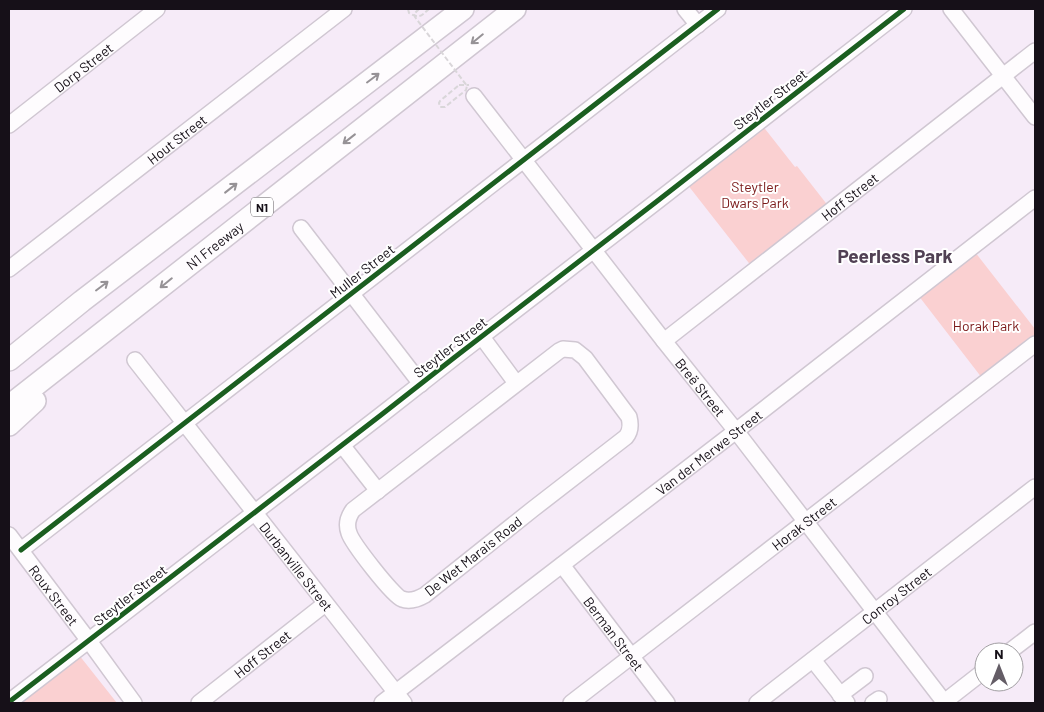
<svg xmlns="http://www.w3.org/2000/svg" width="1044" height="712" font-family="Barlow,sans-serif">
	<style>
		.green { fill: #fad0d1 }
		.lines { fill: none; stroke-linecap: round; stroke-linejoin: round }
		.minor-casing { stroke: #d0c7d2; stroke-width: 18 }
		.highway-casing { stroke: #d0c7d2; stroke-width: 24 }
		.path { stroke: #d9d6d9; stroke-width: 2; stroke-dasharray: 5 2.5; stroke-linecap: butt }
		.minor { stroke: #fefcfe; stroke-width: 15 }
		.highway { stroke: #fefcfe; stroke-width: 21 }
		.path-bridge { stroke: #d9d6d9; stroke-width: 2; stroke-dasharray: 5 2.5; stroke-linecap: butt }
		.cycleway-casing { stroke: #fff; stroke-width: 8 }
		.cycleway { stroke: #1b5e20; stroke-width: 5 }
		.oneway { stroke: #969296 }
		.labels { text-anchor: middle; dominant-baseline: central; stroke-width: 4; stroke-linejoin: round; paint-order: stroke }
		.shield { fill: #fff; stroke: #5c585d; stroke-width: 1 }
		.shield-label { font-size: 12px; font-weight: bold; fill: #161018 }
		.street-label { font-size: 14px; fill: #161018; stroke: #fff }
		.park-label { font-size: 14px; fill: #7a1818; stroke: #fff }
		.district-label { font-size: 19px; font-weight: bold; fill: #514154; stroke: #fff }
	</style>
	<rect width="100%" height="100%" fill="#f6ebf8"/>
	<!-- green -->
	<path class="green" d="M762,125L795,167L797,166L829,207L752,267L687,184Z
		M975,252L1035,329V337L982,378L918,295Z
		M79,655L117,703H17Z"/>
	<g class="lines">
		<defs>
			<g id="minor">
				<path d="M685,9L698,25"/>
				<path d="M951,9L1035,117"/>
				<path id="s1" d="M474,96L664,341L736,431L945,703"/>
				<path id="s2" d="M9,125L157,9"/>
				<path d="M301,228L421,384"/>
				<path id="s3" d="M9,269L344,9"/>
				<path d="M482,337L516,383"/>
				<path id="s4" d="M664,341L1035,51"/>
				<path d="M563,349L575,350L585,358L629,417C631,425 631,431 626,437L533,509L425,595C418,599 410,602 402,599C393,596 352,543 349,533C346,525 348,517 353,510L559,351Z"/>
				<path id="s5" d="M135,360L404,703"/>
				<path d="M342,445L378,491"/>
				<path id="s6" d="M9,535L89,641L134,703"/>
				<path d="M21,550L718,9"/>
				<path id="s7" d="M562,565L667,703"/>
				<path d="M1009,652L1035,632"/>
				<path d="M813,660L847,703"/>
				<path d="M840,695L865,676"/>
				<path d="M9,702L381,415L455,357L656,202L904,9"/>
				<path id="s8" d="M199,703L325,604"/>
				<path id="s9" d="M382,703L736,431L1035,198"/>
				<path id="s10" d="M571,703L1035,344"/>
				<path id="s11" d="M757,703L1035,487"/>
				<path d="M873,703L879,699"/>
				<path d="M943,703L984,671"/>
			</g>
			<g id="highway">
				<path d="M9,360L82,301L463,9"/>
				<path id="s12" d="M9,406L515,9"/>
				<path d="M9,425L35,401"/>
			</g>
		</defs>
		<!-- minor casing -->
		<use href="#minor" class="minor-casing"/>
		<!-- highway casing -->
		<use href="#highway" class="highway-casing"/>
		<!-- path -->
		<path class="path" d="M408,9L409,13C420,19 421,16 429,9
			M459,85H469"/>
		<!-- minor -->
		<use href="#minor" class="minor"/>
		<!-- highway -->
		<use href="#highway" class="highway"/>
		<!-- path-bridge -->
		<path class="path-bridge" d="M419,9L414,14L415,17L467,86L466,90L445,107H440L439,103L440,101L459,85"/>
		<defs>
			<path id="cycleway" d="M21,550L718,9
				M9,702L381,415L455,357L656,202L904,9"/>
		</defs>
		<!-- cycleway casing -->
		<use href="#cycleway" class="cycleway-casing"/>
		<!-- cycleway -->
		<use href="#cycleway" class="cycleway"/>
	</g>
	<!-- one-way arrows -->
	<defs><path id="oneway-shaft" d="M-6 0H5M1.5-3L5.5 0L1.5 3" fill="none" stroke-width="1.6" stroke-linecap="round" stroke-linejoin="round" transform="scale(1.25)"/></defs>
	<g class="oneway">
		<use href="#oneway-shaft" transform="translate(477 39) rotate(141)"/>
		<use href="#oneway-shaft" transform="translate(373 78) rotate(-37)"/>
		<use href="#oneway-shaft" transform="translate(349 139) rotate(142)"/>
		<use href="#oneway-shaft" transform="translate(231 188) rotate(-38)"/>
		<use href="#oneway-shaft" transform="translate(166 283) rotate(141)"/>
		<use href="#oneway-shaft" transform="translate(102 286) rotate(-37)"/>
	</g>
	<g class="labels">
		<!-- shield labels -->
		<rect class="shield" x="251" y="197.5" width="22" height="19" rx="4"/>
		<g class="shield-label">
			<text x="262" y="207">N1</text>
		</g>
		<!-- street labels -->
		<g class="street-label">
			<text stroke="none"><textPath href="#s2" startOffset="94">Dorp Street</textPath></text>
			<text transform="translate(770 99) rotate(-38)">Steytler Street</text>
			<text stroke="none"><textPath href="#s3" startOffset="212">Hout Street</textPath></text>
			<text stroke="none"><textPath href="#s4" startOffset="235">Hoff Street</textPath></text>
			<text stroke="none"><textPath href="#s12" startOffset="261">N1 Freeway</textPath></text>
			<text transform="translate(362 271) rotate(-38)">Muller Street</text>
			<text transform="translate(450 347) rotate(-38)">Steytler Street</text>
			<text stroke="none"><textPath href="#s1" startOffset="369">Breë Street</textPath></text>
			<text stroke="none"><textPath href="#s9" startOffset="412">Van der Merwe Street</textPath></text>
			<text stroke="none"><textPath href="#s10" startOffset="294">Horak Street</textPath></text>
			<text transform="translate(473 556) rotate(-38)">De Wet Marais Road</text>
			<text stroke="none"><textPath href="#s5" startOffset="262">Durbanville Street</textPath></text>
			<text stroke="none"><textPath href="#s6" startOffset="75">Roux Street</textPath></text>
			<text transform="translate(130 595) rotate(-38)">Steytler Street</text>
			<text stroke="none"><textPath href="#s11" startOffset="176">Conroy Street</textPath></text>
			<text stroke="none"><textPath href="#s7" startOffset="86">Berman Street</textPath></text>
			<text stroke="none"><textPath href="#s8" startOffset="80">Hoff Street</textPath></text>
		</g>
		<!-- park labels -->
		<g class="park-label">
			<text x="755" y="186">Steytler<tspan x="755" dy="16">Dwars Park</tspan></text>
			<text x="986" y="325">Horak Park</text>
		</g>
		<!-- district labels -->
		<g class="district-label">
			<text x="895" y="255">Peerless Park</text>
		</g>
	</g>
	<!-- border -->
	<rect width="1044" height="712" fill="none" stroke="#161018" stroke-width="20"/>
	<!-- north arrow -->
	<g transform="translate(999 667)"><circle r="24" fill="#ffffff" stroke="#a29fa3"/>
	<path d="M0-4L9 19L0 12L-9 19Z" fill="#645d66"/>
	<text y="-8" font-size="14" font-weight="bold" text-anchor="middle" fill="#161018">N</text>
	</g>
</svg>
